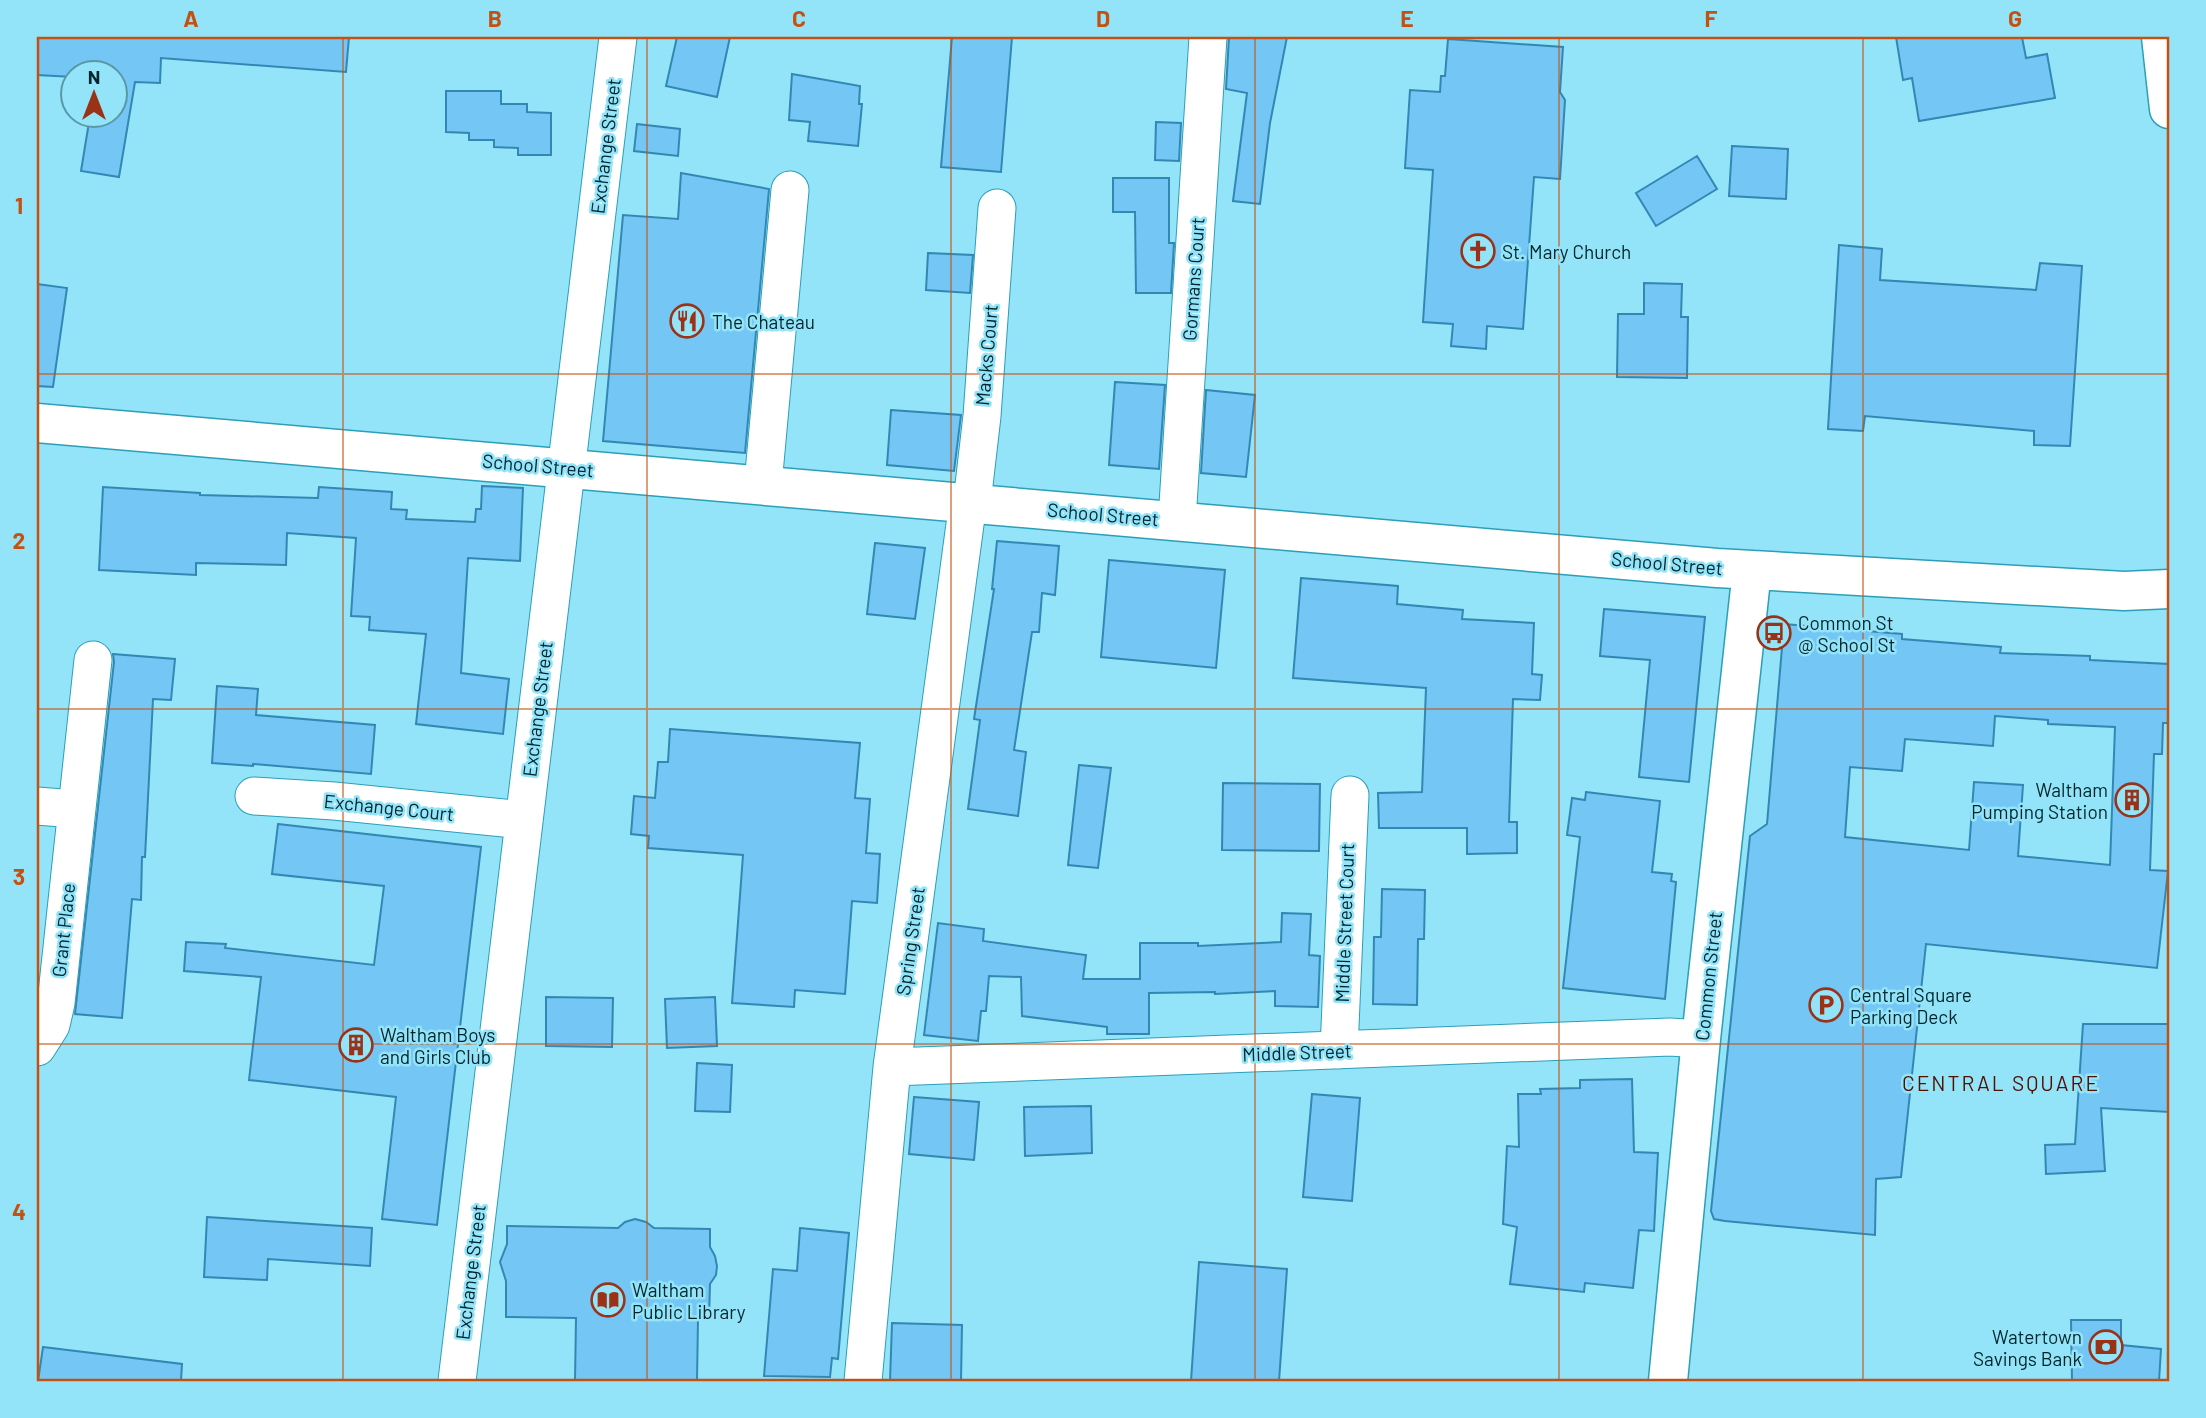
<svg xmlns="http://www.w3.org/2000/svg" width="2206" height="1418" font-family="Barlow,sans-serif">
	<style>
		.building { fill: #74c6f5; stroke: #3288b3; stroke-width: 2; fill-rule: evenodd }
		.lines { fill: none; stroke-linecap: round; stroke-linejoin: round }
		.minor-casing { stroke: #2b9fb7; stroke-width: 39 }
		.tertiary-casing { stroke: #2b9fb7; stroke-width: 41 }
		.primary-casing { stroke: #2b9fb7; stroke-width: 41 }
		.minor { stroke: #fff; stroke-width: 37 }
		.tertiary { stroke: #fff; stroke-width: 38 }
		.primary { stroke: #fff; stroke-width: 38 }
		.grid { fill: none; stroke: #c55111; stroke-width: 2; stroke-opacity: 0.55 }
		.labels { text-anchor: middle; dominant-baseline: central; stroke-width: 5; stroke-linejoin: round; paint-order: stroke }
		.street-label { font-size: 19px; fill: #01252d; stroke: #93e4f8 }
		.poi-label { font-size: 19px; fill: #01252d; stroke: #93e4f8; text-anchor: start }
		.neighbourhood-label { font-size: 21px; letter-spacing: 2px; fill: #521001; stroke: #93e4f8 }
		.neatline { fill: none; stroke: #c55111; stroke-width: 2.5 }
		.grid-label { font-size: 23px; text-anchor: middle; font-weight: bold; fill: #c55111 }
	</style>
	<rect width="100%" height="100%" fill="#93e4f8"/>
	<!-- building -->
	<path class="building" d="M37,37H349L346,72L161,58L160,83L135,82L119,177L81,171L90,116H116V74H74V77L37,75Z
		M677,37H730L717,97L666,86Z
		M952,37H1012L1001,172L941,167Z
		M1229,37H1287L1270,123L1260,204L1233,201L1247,93L1226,89Z
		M1896,37H2022L2026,58L2047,54L2055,98L1919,121L1912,78L1903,80Z
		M1448,39L1563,47L1560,92L1565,100L1560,179L1534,177L1523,329L1487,326L1486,349L1451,346L1453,324L1423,322L1433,170L1405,168L1410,90L1440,92L1441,76H1445Z
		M792,74L860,86L859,104H862L858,146L808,141L810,122L789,120Z
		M446,91H501V104H527V112L551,113V155H518V148L494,147V140H469V133L446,132Z
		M1156,122L1181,123L1179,161L1155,160Z
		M637,124L680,129L678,156L634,151Z
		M1732,146L1788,149L1786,199L1729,196Z
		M1697,156L1717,189L1656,226L1636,193Z
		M681,173L769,189L745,453L603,441L623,215L678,219Z
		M1113,178H1169V243H1174L1171,293H1136L1135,212H1113Z
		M1839,245L1882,249L1880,280L2036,290L2040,263L2082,266L2070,446L2034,445V431L1865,416L1863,431L1828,429Z
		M928,253L973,255L970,293L926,290Z
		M1644,283L1682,284L1681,317H1688L1687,378L1617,377L1618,314H1644Z
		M37,284L67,288L53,387L37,386Z
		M1115,382L1165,385L1159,469L1109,465Z
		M1206,390L1255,395L1246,477L1201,473Z
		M891,410L961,415L954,471L887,465Z
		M482,486L523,488L520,561L468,558L461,673L509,679L503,734L416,724L426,634L369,630L370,617L351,616L356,538L287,533L286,565L196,563V575L99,570L103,487L200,493V495L318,498L319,487L392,492L391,509L407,510L406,519L475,522L476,509H481Z
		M997,541L1059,546L1055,595L1042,593L1039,632H1032L1014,750L1026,752L1018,816L968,809L980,720L974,719L994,589H992Z
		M875,543L925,548L915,619L867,614Z
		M1109,560L1225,570L1216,668L1101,657Z
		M1301,578L1398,586L1397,604L1463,610L1462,619L1534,623L1532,674L1542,675L1540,700L1513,699L1509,822H1517V853L1467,854V828H1379L1378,793L1422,792L1426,688L1293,678Z
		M1604,609L1705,617L1689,782L1639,777L1650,660L1600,656Z
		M1784,624L1902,634V639L2001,647L2000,653L2090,656V660L2169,664V723H2163L2162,754H2154L2150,870L2168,871L2157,968L1926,944L1901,1177L1876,1179L1875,1235L1725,1221L1714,1219L1711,1211L1750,836L1767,824ZM1995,716L2048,720V724L2115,727L2110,865L2018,856L2023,785L1974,782L1969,850L1845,837L1850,767L1902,771L1905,739L1993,746Z
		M113,654L175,659L171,700L153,699L145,857H142L141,900L132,899L122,1018L75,1014L114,662Z
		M217,686L258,689L256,715L375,725L371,774L253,764V766L212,763Z
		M670,729L860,743L855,798L870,799L866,853L880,854L877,903L852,901L845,994L795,990L794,1007L732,1003L743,855L648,848L649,836L631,834L634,796L655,798L658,762H668Z
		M1079,765L1111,768L1098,868L1068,865Z
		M1223,783L1320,784L1319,851L1222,850Z
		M1586,792L1660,801L1652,872L1672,874L1671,881L1676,882L1665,999L1563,988L1580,837L1567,835L1572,798L1585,800Z
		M278,824L481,847L437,1225L382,1219L396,1097L249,1080L261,977L184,971L186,942L226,944L225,948L374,965L384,886L272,874Z
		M1382,889L1425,890L1424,939H1418L1417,1005L1373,1004L1374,937H1381Z
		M1282,913L1311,914L1309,955L1320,956L1318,1007L1275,1006V991L1215,994V992L1149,993V1034H1107V1027L1022,1016L1021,977L989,976L986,1011H981L978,1041L924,1035L938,923L984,929L983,941L1086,955L1083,979H1140V943H1198V946L1281,942Z
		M546,997L613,998L612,1047L546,1046Z
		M715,997L717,1046L667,1048L665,999Z
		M2083,1024H2169V1112L2101,1108L2105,1171L2046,1174L2045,1145L2075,1144Z
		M697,1063L732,1065L730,1112L695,1111Z
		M1632,1079L1634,1152L1658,1153L1654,1231L1639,1230L1633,1288L1585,1283L1584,1292L1510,1284L1517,1227L1503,1224L1507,1146L1519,1147L1518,1094H1541L1540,1089L1580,1088V1080Z
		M1312,1094L1360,1098L1352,1201L1303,1197Z
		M914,1097L979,1102L974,1160L909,1154Z
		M1091,1106L1092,1153L1025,1156L1024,1107Z
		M207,1217L372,1228L370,1266L268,1259L267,1280L204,1277Z
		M635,1219L646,1222L654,1228L710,1229V1247L715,1256L717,1266L716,1275L710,1284L709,1320H698L697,1381H575L576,1318L506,1317V1281L500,1262L507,1244V1226L618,1228L625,1222Z
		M800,1228L849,1233L838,1359L832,1358L830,1377L764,1376L773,1269L797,1271Z
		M1199,1262L1287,1269L1279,1381H1191Z
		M2071,1320H2121V1345L2161,1349L2159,1381H2072Z
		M892,1323L962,1325L961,1381H890Z
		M43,1347L182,1364L181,1381H38Z"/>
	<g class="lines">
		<defs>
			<path id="minor" d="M763,484L790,190
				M972,502L982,416L997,208
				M1177,520L1208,37
				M254,796L334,801L524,820
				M37,806L75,809
				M37,1047L51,1025L56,1003L93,660
				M1339,1050L1350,795
				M892,1067L1670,1037L1701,1039
				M457,1381L618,37
				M863,1381L892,1067L968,502"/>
			<path id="tertiary" d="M37,423L1717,568L2124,591L2169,589
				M1668,1381L1701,1039L1752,570"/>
			<path id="primary" d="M2161,37L2169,109"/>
		</defs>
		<!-- minor casing -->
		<use href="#minor" class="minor-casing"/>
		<!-- tertiary casing -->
		<use href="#tertiary" class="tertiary-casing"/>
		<!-- primary casing -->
		<use href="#primary" class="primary-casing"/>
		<!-- minor -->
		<use href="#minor" class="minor"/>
		<!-- tertiary -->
		<use href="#tertiary" class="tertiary"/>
		<!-- primary -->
		<use href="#primary" class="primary"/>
	</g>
	<!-- grid -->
	<path class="grid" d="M343,37V1381M647,37V1381M951,37V1381M1255,37V1381M1559,37V1381M1863,37V1381M37,374H2169M37,709H2169M37,1044H2169"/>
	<!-- icons -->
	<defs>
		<symbol id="church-ring" viewBox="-11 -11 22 22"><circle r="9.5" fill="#93e4f8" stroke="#9a3218" stroke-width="1.5"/><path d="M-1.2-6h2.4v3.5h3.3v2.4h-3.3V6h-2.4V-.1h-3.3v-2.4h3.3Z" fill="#9a3218"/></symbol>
		<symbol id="restaurant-ring" viewBox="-11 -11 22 22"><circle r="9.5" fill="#93e4f8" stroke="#9a3218" stroke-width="1.5"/><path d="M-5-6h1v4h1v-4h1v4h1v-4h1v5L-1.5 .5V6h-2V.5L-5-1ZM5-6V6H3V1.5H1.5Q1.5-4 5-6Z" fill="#9a3218"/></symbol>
		<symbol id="bus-ring" viewBox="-11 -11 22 22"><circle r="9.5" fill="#93e4f8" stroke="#9a3218" stroke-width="1.5"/><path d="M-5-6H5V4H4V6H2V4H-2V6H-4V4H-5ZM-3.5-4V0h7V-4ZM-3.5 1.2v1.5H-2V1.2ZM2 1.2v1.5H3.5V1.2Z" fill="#9a3218"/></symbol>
		<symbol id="building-ring" viewBox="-11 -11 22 22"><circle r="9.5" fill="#93e4f8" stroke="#9a3218" stroke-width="1.5"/><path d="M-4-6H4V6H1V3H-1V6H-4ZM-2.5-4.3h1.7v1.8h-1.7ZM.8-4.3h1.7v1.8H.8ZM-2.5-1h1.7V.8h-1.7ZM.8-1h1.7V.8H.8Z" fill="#9a3218"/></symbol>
		<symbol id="parking-ring" viewBox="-11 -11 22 22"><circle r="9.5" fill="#93e4f8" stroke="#9a3218" stroke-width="1.5"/><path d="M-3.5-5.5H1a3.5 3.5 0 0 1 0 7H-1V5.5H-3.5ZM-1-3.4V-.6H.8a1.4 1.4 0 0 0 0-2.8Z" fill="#9a3218"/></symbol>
		<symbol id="library-ring" viewBox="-11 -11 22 22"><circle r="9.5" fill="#93e4f8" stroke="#9a3218" stroke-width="1.5"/><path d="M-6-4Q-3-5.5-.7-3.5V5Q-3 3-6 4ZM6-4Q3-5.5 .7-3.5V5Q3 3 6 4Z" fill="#9a3218"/></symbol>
		<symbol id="bank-ring" viewBox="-11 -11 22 22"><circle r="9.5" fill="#93e4f8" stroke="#9a3218" stroke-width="1.5"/><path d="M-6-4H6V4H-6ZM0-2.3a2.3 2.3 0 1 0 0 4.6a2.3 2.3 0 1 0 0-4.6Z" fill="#9a3218"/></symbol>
	</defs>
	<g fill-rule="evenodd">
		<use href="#church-ring" x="1459" y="232" width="38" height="38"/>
		<use href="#restaurant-ring" x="668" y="302" width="38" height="38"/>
		<use href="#bus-ring" x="1755" y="614" width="38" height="38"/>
		<use href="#building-ring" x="2113" y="781" width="38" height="38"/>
		<use href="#parking-ring" x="1807" y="986" width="38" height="38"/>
		<use href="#building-ring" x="337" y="1026" width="38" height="38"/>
		<use href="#library-ring" x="589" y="1281" width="38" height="38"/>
		<use href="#bank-ring" x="2087" y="1328" width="38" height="38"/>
	</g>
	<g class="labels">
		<!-- street labels -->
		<g class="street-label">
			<text transform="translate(605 146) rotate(-83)">Exchange Street</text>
			<text transform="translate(1193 279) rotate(-86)">Gormans Court</text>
			<text transform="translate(986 355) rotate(-85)">Macks Court</text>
			<text transform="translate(538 465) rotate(5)">School Street</text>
			<text transform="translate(1103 514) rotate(5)">School Street</text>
			<text transform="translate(1667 563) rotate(5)">School Street</text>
			<text transform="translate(537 709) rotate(-83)">Exchange Street</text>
			<text transform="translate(389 807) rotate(6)">Exchange Court</text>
			<text transform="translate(1344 923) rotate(-88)">Middle Street Court</text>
			<text transform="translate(63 930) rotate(-84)">Grant Place</text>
			<text transform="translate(910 941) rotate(-82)">Spring Street</text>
			<text transform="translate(1708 976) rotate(-84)">Common Street</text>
			<text transform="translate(1297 1052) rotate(-2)">Middle Street</text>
			<text transform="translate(470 1272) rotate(-83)">Exchange Street</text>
		</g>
		<!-- poi labels -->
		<g class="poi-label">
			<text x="1502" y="251">St. Mary Church</text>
			<text x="712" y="321">The Chateau</text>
			<text x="1798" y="622">Common St<tspan x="1798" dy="22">@ School St</tspan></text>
			<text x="2108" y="789" text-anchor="end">Waltham<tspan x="2108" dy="22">Pumping Station</tspan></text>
			<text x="1850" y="994">Central Square<tspan x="1850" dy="22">Parking Deck</tspan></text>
			<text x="380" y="1034">Waltham Boys<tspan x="380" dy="22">and Girls Club</tspan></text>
			<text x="632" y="1289">Waltham<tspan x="632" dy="22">Public Library</tspan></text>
			<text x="2082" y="1336" text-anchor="end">Watertown<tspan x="2082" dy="22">Savings Bank</tspan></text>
		</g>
		<!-- neighbourhood labels -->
		<g class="neighbourhood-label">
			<text x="2001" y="1082">CENTRAL SQUARE</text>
		</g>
	</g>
	<!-- border -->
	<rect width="2206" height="1418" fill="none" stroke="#93e4f8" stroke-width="77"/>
	<!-- north arrow -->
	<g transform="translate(94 94)"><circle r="33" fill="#93e4f8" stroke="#5998a7" stroke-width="2"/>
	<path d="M0-5L12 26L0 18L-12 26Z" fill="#9a3218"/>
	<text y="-10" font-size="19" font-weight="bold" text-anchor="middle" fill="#01252d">N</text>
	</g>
	<rect x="38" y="38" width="2130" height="1342" class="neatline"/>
	<g class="grid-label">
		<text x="191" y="27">A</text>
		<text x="495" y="27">B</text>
		<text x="799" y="27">C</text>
		<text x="1103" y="27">D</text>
		<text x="1407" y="27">E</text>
		<text x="1711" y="27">F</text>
		<text x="2015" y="27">G</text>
		<text x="19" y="214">1</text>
		<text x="19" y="549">2</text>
		<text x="19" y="885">3</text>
		<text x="19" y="1220">4</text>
	</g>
</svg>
